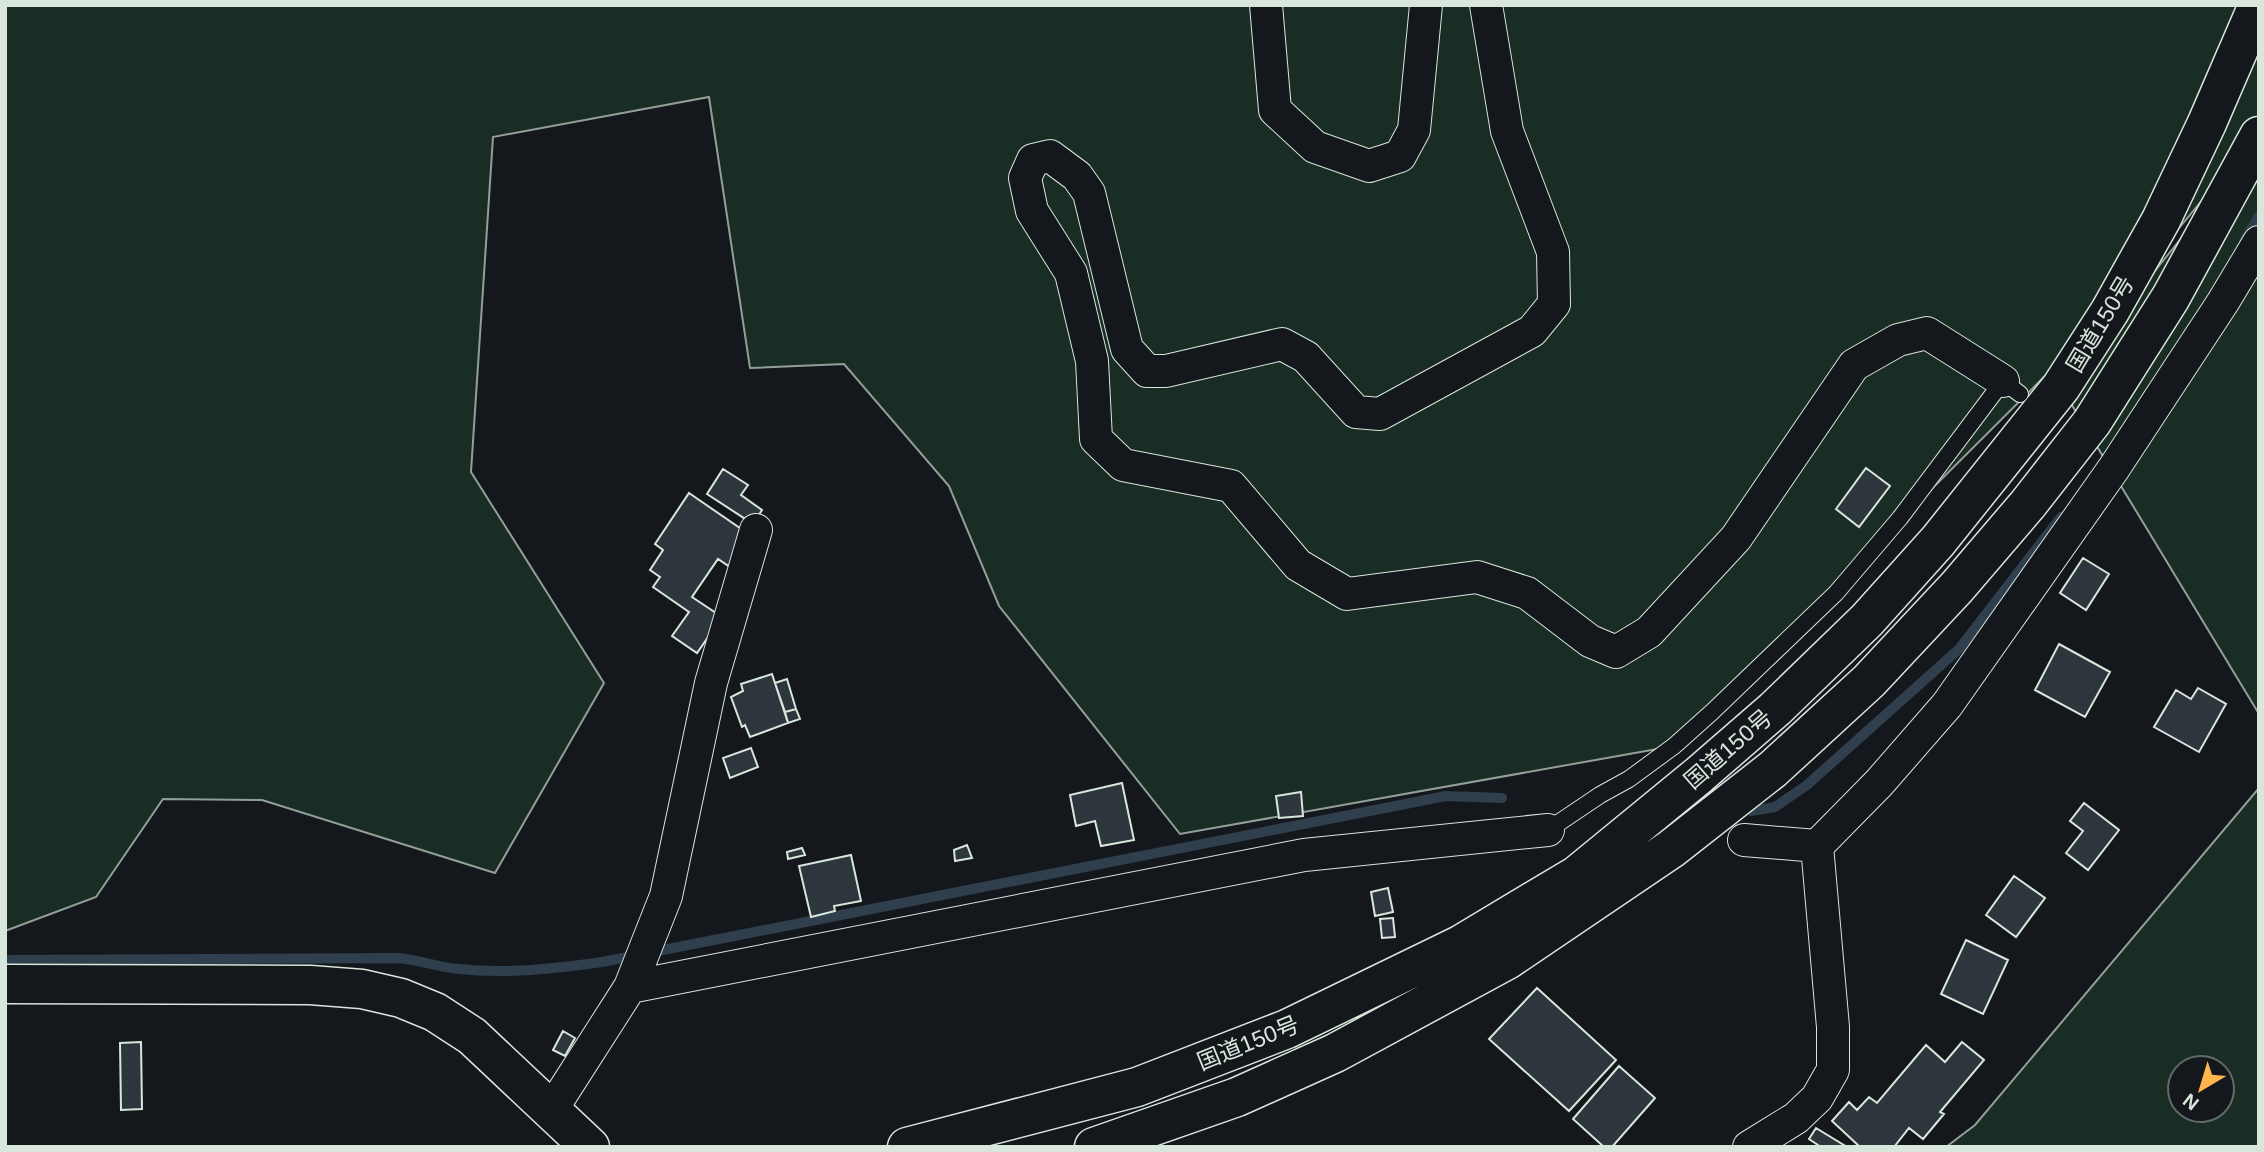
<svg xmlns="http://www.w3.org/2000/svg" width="2264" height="1152" font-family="Arial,'Noto Sans JP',sans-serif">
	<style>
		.green { fill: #1a2d24; stroke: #939e99; stroke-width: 2; fill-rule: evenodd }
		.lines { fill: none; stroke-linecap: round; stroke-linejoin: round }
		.stream { stroke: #2f3f4d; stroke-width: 10 }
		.building { fill: #2c363c; stroke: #d8e6dc; stroke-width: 2 }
		.service-casing { stroke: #d8e6dc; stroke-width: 18 }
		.minor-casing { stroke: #d8e6dc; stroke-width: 34 }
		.tertiary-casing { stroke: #d8e6dc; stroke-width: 41 }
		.trunk-casing { stroke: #d8e6dc; stroke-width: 41 }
		.service { stroke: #14181c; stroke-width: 16 }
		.minor { stroke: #14181c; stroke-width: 32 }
		.tertiary { stroke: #14181c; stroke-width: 38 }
		.trunk { stroke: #14181c; stroke-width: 38 }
		.labels { text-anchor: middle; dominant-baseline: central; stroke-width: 5; stroke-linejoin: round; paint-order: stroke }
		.street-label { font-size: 23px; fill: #d8e6dc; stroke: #14181c }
	</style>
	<rect width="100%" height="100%" fill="#14181c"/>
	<!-- green -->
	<path class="green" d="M5,5H2259V132L2110,311L1674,746L1180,834L999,606L949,486L844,364L750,368L709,97L493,137L471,472L604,683L495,873L262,800L163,799L96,897L5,931Z
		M2259,142V714L2061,387Z
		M2259,788V1147H1946L1975,1125ZM2180,1068H2222V1110H2180Z"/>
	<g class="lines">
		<!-- stream -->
		<path class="stream" d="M2244,241L2259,216
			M1751,811L1775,807L1807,785L1959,649L2061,517
			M5,960L399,958C419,960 438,967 458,969C507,974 554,969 602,962L1446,796L1502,798"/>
	</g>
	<!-- building -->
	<path class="building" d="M1866,468L1890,486L1859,527L1836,509Z
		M723,469L748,485L741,495L762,510L753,524L707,494Z
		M689,493L750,535L730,567L718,559L692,597L722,617L697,653L672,636L689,612L653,587L660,577L650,570L663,550L655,544Z
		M2083,558L2109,574L2086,610L2060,593Z
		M2059,644L2110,672L2085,717L2035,690Z
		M772,674L788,723L750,737L745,725L742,727L731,697L743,691L741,684Z
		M787,679L796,709L785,712L775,683Z
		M2198,688L2226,704L2199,752L2154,727L2176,690L2191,699Z
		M796,709L800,719L788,723L785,712Z
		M751,748L758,767L730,778L723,758Z
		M1122,783L1134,840L1101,846L1095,821L1076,826L1070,795Z
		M1301,792L1303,816L1279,818L1276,796Z
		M2084,803L2119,830L2088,870L2066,853L2083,831L2070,821Z
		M967,845L972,858L955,861L954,850Z
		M802,848L805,855L788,859L787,852Z
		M851,855L861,901L834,906L835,911L811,917L799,866Z
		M2014,876L2045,898L2016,937L1986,915Z
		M1388,888L1393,912L1375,916L1371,892Z
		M1393,918L1395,937L1382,938L1380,919Z
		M1966,940L2008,960L1983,1014L1941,994Z
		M1537,988L1616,1060L1569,1111L1489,1039Z
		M563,1031L575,1038L565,1056L553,1050Z
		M141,1042L142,1109L121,1110L120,1043Z
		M1962,1042L1984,1060L1940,1112L1944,1114L1923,1139L1909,1128L1894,1147H1860L1832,1121L1849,1102L1857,1110L1869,1097L1877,1103L1926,1045L1945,1062Z
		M1619,1066L1655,1098L1612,1147H1604L1573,1119Z
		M1816,1128L1847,1147H1821L1809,1139Z"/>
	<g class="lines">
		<defs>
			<path id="service" d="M1548,830L1600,795L1629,779L1674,746L1712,712L1836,593L1900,518L2003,381L2020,394"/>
			<path id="minor" d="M1266,5L1275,110L1315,147L1369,166L1400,156L1414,130L1426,5
				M1486,5L1507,131L1553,252L1554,304L1532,331L1380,414L1356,412L1306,357L1282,344L1166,371H1147L1127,349L1089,193L1077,176L1050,156L1033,160L1025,178L1032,211L1071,273L1092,361L1096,439L1123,465L1231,486L1298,565L1347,594L1477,577L1527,593L1590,641L1616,652L1649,632L1736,538L1854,365L1898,340L1927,333L2003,381
				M1744,840L1817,846L1833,1027V1070L1817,1098L1796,1118L1749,1147
				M1817,846L1879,783L1947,705L2114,468L2223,302L2259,242
				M630,987L1304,855L1548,830
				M552,1109L630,987L666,896L711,683L756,530"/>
			<path id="tertiary" d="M5,984L310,985L362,989L401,998L435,1012L472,1036L590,1147"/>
			<path id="trunk" d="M907,1147L1137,1087L1287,1029L1460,945L1577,875L1699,775L1775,709L1867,620L1938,541L2061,387L2110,311L2161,220L2207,123L2258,5
				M1094,1147L1237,1097L1335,1053L1507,960L1671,849L1773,769L1869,681L1957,587L2028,504L2092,422L2171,297L2259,136"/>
		</defs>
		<!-- service casing -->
		<use href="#service" class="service-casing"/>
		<!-- minor casing -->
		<use href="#minor" class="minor-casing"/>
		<!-- tertiary casing -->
		<use href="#tertiary" class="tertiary-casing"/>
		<!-- trunk casing -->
		<use href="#trunk" class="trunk-casing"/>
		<!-- service -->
		<use href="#service" class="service"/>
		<!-- minor -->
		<use href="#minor" class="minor"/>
		<!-- tertiary -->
		<use href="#tertiary" class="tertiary"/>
		<!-- trunk -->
		<use href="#trunk" class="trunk"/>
	</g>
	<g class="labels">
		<!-- street labels -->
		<g class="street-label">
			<text transform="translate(2100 324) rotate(-59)">国道150号</text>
			<text transform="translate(1728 749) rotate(-41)">国道150号</text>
			<text transform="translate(1248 1043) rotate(-22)">国道150号</text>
		</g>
	</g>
	<!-- border -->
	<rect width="2264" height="1152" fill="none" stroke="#d8e6dc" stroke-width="14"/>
	<!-- north arrow -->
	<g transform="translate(2201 1089) rotate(218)"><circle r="33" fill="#14181c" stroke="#626a69" stroke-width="2"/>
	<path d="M0-5L12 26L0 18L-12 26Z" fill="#ffb74d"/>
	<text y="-10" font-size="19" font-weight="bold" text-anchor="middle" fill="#d8e6dc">N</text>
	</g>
</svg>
